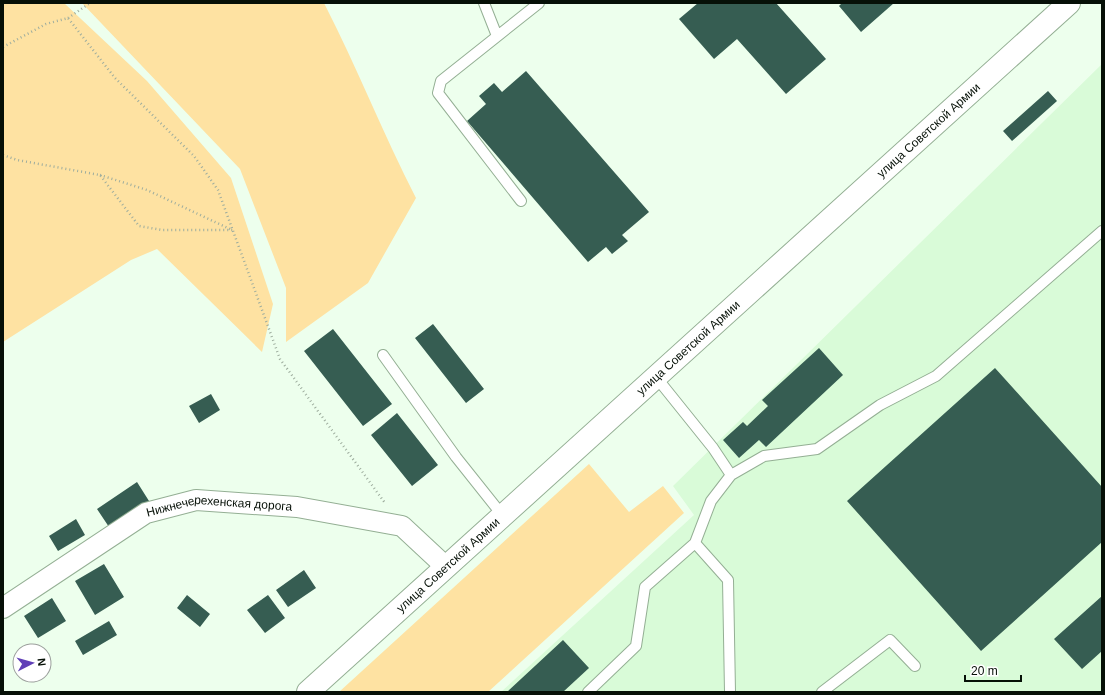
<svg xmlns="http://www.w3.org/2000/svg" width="1105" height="695" font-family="Arial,sans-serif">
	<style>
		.built { fill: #d9fbd8 }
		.green { fill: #fee2a2 }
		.building { fill: #365d52 }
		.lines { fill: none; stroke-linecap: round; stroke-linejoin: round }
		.lane-casing { stroke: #94af94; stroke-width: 12 }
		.street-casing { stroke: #94af94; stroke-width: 22 }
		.primary-casing { stroke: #94af94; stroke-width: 24 }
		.path { stroke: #9ead9e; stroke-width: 2.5; stroke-dasharray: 1 3; stroke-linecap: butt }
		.lane { stroke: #fff; stroke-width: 10 }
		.street { stroke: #fff; stroke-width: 20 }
		.primary { stroke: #fff; stroke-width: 22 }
		.labels { text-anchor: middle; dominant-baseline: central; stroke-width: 4; stroke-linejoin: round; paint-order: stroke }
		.street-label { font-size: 12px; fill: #061007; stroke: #fff }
	</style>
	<rect width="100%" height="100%" fill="#edffed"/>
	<!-- built -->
	<path class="built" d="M1102,64V692H501L694,515L673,486Z"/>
	<!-- green -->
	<path class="green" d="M3,3H64L147,81L231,178L273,304L262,352L157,249L131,260L3,342Z
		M82,3H324C357,67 383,134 416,198L368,283L286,342V288L240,169Z
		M589,464L629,512L663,486L684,513L488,692H339Z"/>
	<!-- building -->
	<path class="building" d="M698,3H776L826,59L786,94L737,39L714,59L679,19Z
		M842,3H894L861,32L839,6Z
		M526,71L649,212L622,235L628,241L612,254L606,247L588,262L467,121L486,104L479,96L494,83L502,92Z
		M1048,91L1057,101L1012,141L1003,131Z
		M433,324L484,389L466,403L415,338Z
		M333,329L392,404L363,426L304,351Z
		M819,348L843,375L766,447L759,440L739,458L723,440L743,422L747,426L768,406L762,400Z
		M995,368L1102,487V542L981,651L847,501Z
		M211,394L220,410L199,423L189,406Z
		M397,413L438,465L412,486L371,435Z
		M137,482L149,501L109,527L97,509Z
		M76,519L85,535L58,551L49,536Z
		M104,564L124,597L95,615L75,581Z
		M304,570L316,588L288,607L276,590Z
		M187,595L210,614L200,627L177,608Z
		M268,595L285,618L265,633L247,610Z
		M1102,596V651L1082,669L1054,639Z
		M52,598L66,621L38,638L24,616Z
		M109,621L117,635L83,655L75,641Z
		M563,640L589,668L563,692H507Z"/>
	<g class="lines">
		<defs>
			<path id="lane" d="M484,3L497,36
				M521,201L438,93L441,81L539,3
				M383,355L456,457L503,516
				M656,377L713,448L731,475L764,456L817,449L880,405L936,376L1102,231
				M695,543L728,580L730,692
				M588,692L636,646L645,587L695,543L711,501L731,475
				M822,692L890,640L915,666"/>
			<g id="street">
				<path id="s1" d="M3,608L146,513L196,500L297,507L402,526L446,567"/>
			</g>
			<g id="primary">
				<path id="s2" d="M308,692L1069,3"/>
			</g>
		</defs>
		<!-- lane casing -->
		<use href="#lane" class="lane-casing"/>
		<!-- street casing -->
		<use href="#street" class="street-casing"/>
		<!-- primary casing -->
		<use href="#primary" class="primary-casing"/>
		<!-- path -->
		<path class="path" d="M68,18L90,3
			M3,47L46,24L68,18L115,78L194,156L218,190L280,359L385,503
			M3,155L17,160L100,175L139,226L162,230H233
			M100,175L147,190L232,230"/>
		<!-- lane -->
		<use href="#lane" class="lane"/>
		<!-- street -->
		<use href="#street" class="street"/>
		<!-- primary -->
		<use href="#primary" class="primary"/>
	</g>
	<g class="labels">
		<!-- street labels -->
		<g class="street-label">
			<text stroke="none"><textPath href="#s2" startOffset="837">улица Советской Армии</textPath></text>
			<text stroke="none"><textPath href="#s2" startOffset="513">улица Советской Армии</textPath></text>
			<text stroke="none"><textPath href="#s1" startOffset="246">Нижнечерехенская дорога</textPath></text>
			<text stroke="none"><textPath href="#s2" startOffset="189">улица Советской Армии</textPath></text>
		</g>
	</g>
	<!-- border -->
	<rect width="1105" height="695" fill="none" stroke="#061007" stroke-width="8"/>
	<!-- north arrow -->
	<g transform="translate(32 663) rotate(84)"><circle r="19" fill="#ffffff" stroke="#9b9f9c"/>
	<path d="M0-3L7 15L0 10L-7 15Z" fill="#603fb7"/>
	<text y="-6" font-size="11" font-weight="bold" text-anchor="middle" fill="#061007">N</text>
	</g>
	<!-- scale -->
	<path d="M965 675v6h56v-6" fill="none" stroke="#061007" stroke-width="2"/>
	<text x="971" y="675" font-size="12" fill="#061007" stroke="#ffffff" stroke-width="3" paint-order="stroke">20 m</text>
</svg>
